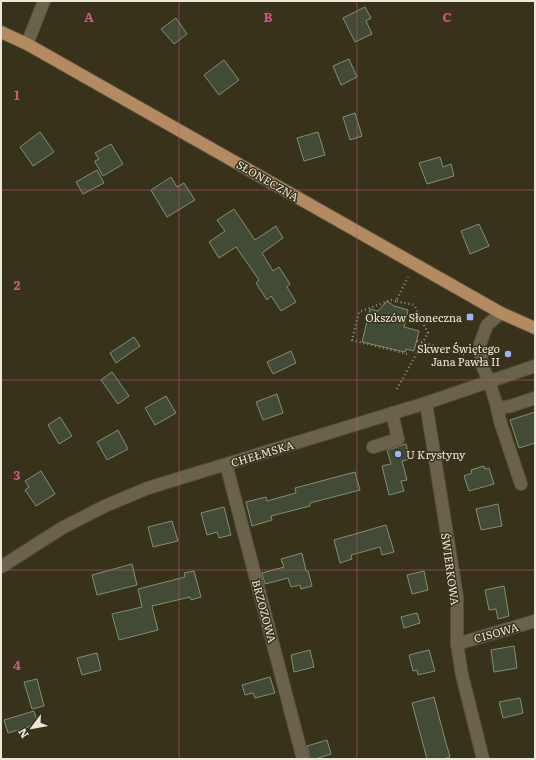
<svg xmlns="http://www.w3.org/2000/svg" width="536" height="760" font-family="Literata,serif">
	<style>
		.building { fill: #414b36; stroke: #828e76 }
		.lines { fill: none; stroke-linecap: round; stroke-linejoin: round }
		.minor-casing { stroke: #554f3b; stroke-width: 14 }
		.major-casing { stroke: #554f3b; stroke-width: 14 }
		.path { stroke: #918c79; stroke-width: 2.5; stroke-dasharray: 1 3; stroke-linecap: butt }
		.minor { stroke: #6a634a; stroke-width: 12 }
		.major { stroke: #b48a61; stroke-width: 12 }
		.grid { fill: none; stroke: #ce5681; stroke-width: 1; stroke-opacity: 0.55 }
		.poi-dot { fill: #9bb5fd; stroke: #38321b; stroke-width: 1.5 }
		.labels { text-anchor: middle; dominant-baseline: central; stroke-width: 3; stroke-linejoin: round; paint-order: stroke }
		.street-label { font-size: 11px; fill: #ebe7d9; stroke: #38321b }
		.poi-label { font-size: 11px; fill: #ebe7d9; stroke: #38321b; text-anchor: end }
		.grid-label { font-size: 13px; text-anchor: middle; font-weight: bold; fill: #ce5681; stroke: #38321b; stroke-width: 3; stroke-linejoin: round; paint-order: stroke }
	</style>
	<rect width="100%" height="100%" fill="#38321b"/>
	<!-- building -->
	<path class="building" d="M365,7L371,18L366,21L372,34L355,42L343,18Z
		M176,18L187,34L174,44L161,29Z
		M349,59L357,77L341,85L333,66Z
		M224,60L239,80L219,95L204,75Z
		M355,113L362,136L350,140L343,117Z
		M40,132L54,152L33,166L20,147Z
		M318,132L325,155L304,161L297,138Z
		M111,144L123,164L103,176L95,162V161L99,159L95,153Z
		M440,157L443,167L451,164L454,176L427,184L419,163Z
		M97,170L104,183L83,194L76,182Z
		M171,177L177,187L184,183L195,200L167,217L151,190Z
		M234,209L255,240L276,226L283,238L262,253L273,271L279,267L290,284L287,287L296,302L281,311L271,296L267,300L256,283L259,280L236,247L219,258L209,242L225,231L217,220Z
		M479,224L489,246L470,254L461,231Z
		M387,301L394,306L408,310L404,327L419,331L414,351L406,349L405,352L362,342L370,309L378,311Z
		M134,337L140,346L116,363L110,353Z
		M291,351L296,363L273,374L267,362Z
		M112,372L129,396L118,404L101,380Z
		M277,394L283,413L263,420L256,402Z
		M166,396L176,413L155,425L145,408Z
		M535,412V443L519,448L510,420Z
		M60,417L72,436L59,444L48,425Z
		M118,430L128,449L107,460L97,442Z
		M406,444L410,459L402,461L407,480L401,481L404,491L389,495L382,466L391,464L387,450Z
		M484,466L485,469L489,468L494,484L469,491L464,476L472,473L471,470Z
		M41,471L55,494L36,506L25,490L29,487L25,481Z
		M355,472L360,490L310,503V506L271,516L272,520L252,526L246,502L266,497L267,501L296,493L295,488Z
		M498,504L502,526L481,530L476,509Z
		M224,507L231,535L219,538L217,532L207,535L201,513Z
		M172,521L178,541L153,547L148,527Z
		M386,525L394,552L382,555L380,547L351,555L352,559L340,563L334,540Z
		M302,553L306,571H308L312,586L301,589L300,585L291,587L288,578L265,584L262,573L284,567L281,559Z
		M132,564L137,585L97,595L92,575Z
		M194,571L201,597L191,600L190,597L152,606L158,630L119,640L112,614L142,607L138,589L185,577L184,573Z
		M424,571L428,590L412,594L407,575Z
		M504,586L509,616L498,619L496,609L489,610L485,590Z
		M417,613L420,623L404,628L401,617Z
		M514,646L517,668L494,672L491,650Z
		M310,650L314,667L294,672L291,655Z
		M429,650L435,671L418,675L417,670L413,671L409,655Z
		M97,653L101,670L82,675L77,658Z
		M270,677L275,693L255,698L253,693L245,695L242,685Z
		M37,679L44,706L32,709L24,682Z
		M434,697L444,736L450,757L443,759H427L412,703Z
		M520,698L523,713L503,718L499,702Z
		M34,711L38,724L8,733L4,720Z
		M327,740L331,754L315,759H310L307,746Z"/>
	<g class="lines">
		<defs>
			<path id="minor" d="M27,44L44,1
				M501,313L487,325L480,344L482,365L489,381L496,403L500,408L511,406L535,398
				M426,403L457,597V644L462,675L483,759
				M496,403L500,421L521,484
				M373,447L398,439L392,413
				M226,464L303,759
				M1,567L62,528L105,506L148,488L426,403L535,366
				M457,644L535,621"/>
			<path id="major" d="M1,32L27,44L501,313L535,328"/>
		</defs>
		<!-- minor casing -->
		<use href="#minor" class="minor-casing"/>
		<!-- major casing -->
		<use href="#major" class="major-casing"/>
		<!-- path -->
		<path class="path" d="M396,301L391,300L359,312L352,340L407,354
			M417,341L467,355
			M397,389L428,333L414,305L396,301L408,277"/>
		<!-- minor -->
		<use href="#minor" class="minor"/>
		<!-- major -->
		<use href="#major" class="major"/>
	</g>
	<!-- grid -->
	<path class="grid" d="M179,1V759M357,1V759M1,190H535M1,380H535M1,570H535"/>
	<!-- markers -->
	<g class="poi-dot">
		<rect x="466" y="313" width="8" height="8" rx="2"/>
		<circle cx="508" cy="354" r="4"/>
		<circle cx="398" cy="454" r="4"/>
	</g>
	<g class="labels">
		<!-- street labels -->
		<g class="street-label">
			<text transform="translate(268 180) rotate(30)">SŁONECZNA</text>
			<text transform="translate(262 453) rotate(-17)">CHEŁMSKA</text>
			<text transform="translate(451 569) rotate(82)">ŚWIERKOWA</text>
			<text transform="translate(265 611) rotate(75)">BRZOZOWA</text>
			<text transform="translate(496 632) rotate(-16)">CISOWA</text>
		</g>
		<!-- poi labels -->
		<g class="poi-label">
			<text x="462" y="317">Okszów Słoneczna</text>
			<text x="500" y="348">Skwer Świętego<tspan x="500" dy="13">Jana Pawła II</tspan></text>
			<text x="406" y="454" text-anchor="start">U Krystyny</text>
		</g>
	</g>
	<g class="grid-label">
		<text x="89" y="22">A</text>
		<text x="268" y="22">B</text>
		<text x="447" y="22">C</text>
		<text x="17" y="100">1</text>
		<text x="17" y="290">2</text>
		<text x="17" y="480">3</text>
		<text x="17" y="670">4</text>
	</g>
	<!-- border -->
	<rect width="536" height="760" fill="none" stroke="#ebe7d9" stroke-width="4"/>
	<!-- north arrow -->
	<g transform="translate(32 728) rotate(238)" stroke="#38321b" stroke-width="3" paint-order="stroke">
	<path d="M0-3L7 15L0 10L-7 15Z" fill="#ebe7d9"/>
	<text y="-6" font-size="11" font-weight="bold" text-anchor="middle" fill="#ebe7d9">N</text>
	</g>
</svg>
